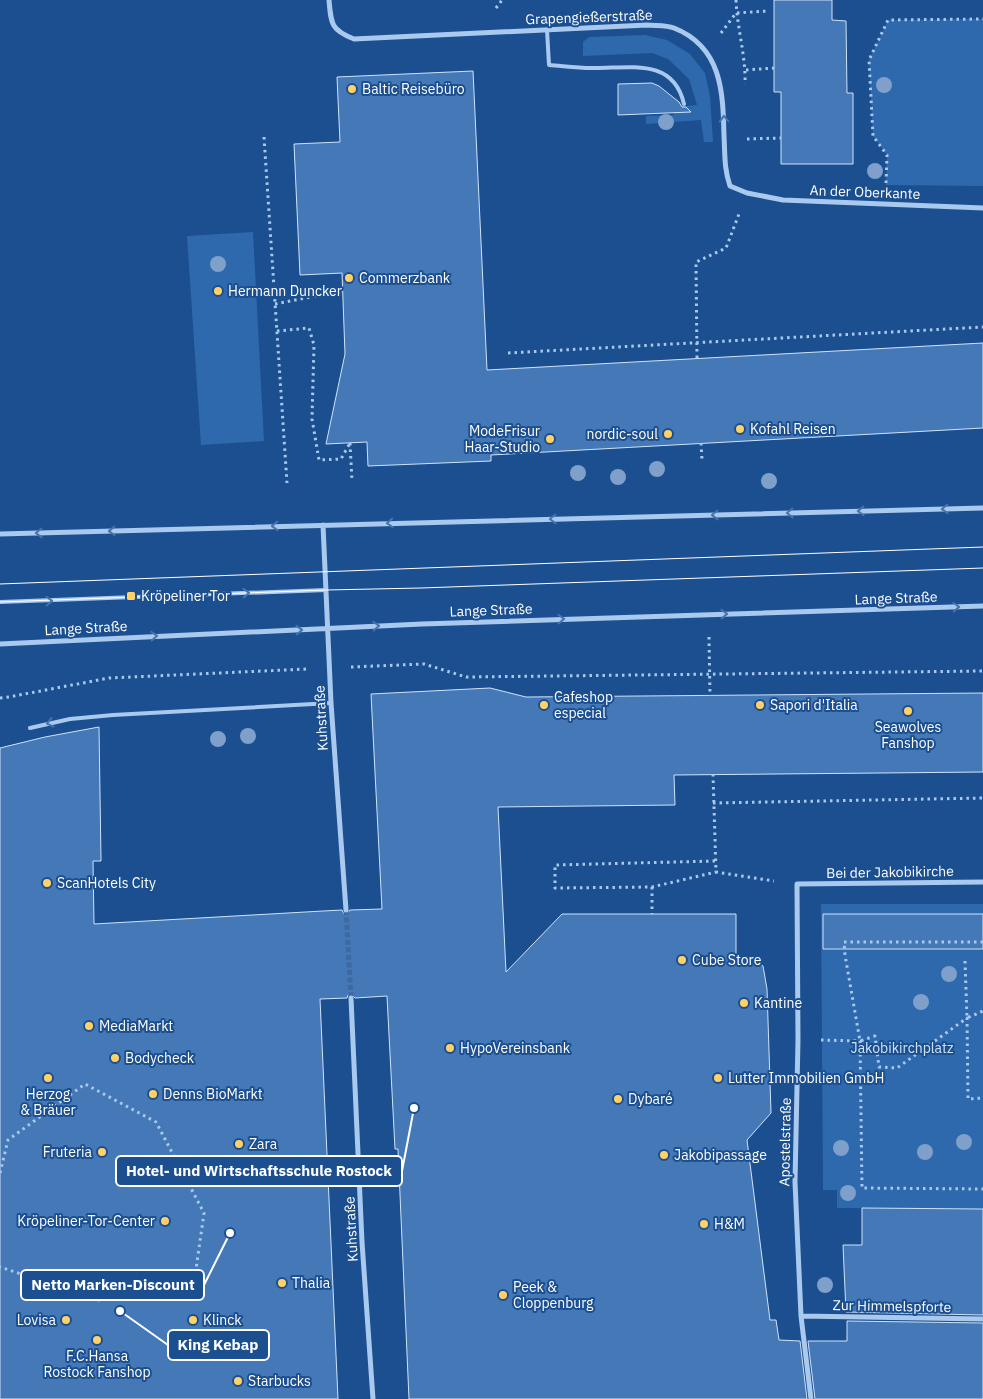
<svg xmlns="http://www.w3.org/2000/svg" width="983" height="1399" font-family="'IBM Plex Sans',sans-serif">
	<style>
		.green { fill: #2e69ad }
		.building { fill: #4478b7; stroke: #cfe3fa }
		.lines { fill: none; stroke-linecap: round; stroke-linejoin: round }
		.street-tunnel { stroke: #3d69a0; stroke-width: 5; stroke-dasharray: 5 2.5; stroke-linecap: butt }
		.path { stroke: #a9c9ee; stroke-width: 3; stroke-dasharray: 2.5 4; stroke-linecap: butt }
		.lane { stroke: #a9c9ee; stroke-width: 4 }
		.street { stroke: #a9c9ee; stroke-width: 5 }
		.tram { stroke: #fff; stroke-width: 1 }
		.tree { fill: #7ea0ca }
		.oneway { stroke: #4674ac }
		.poi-dot { fill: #ffd166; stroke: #1b4f8f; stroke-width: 2 }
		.labels { text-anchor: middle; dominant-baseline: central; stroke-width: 4; stroke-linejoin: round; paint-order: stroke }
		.street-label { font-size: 14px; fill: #fff; stroke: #1b4f8f }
		.poi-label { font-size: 14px; fill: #fff; stroke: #1b4f8f; text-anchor: start }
		.park-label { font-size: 14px; fill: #cfe3fa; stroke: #1b4f8f }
		.leader { fill: none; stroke: #fff; stroke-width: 2 }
		.callout-dot { fill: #fff; stroke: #1b4f8f; stroke-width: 2 }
		.callout { fill: #1b4f8f; stroke: #fff; stroke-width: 2 }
		.callout-label { font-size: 15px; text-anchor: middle; font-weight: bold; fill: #fff }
	</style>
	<rect width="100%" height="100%" fill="#1b4f8f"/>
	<!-- green -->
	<path class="green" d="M983,19V186L886,185L887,155L873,136L869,60L888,20Z
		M645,35L667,40L690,54L705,73L710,96L713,142H704L701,120L646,124V116L674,115L673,107L697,105L689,79L668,59L652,53L583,56V42L589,37Z
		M253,232L264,441L201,445L187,236Z
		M821,904H983V1209L837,1208V1190H823Z"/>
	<!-- building -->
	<path class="building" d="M774,0H832V20L846,21L847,93H853V164H781V92H774Z
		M473,71L487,370L983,343V428L491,455V461L368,466L367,442L326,444L345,354L342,273L300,275L294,144L340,142L337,77Z
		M652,83L659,86L679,102L682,107H686L691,112L618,115V84Z
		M490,688L526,697L983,693V772L674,775L675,805L498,807L506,972L562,914H736V957L754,959L763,966L767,989L771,1113L747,1140L770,1320H776L779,1340L800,1341L807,1399H409L398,1149H395L387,996L355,998L351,994L348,995L347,998L320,999L338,1399H0V748L45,737L99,727L101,861H93L94,924L323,911L342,910L344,914H347L350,910L382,909L371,694Z
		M823,914H983V949H823Z
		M862,1208L983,1209V1315L846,1312L843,1245H862Z
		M847,1321L983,1323V1399H815L808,1341H847Z"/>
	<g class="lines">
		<!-- street-tunnel -->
		<path class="street-tunnel" d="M346,910L351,998"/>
		<!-- path -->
		<path class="path" d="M736,0C737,28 746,56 745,84
			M496,8L502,0
			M721,33L736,13L768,11
			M746,70L774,68
			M264,137L287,483
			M747,139L781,138
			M886,183L887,155L873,136L869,60L888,20L983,19
			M275,304L342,291
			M277,331L309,328L314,345L312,419L319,460L341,459L350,443
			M508,353L983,327
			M697,358L696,262L726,248L739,214
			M350,443L352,481
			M701,443L702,460
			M709,637L710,696
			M351,667L424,664L466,677L983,671
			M0,698L9,697L109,678L307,669
			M713,774L716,872L774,881
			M713,803L983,798
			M715,861L555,865V888L652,887L716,872
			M652,887V914
			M983,942H844L845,955L860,1041L875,1036L879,1067L897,1068L967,1018L968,1099L983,1098
			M965,961L967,1018L983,1011
			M821,1040L860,1041L862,1188L983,1189
			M0,1173L8,1140L85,1084L156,1122L204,1213L195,1276L99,1300L0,1267"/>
		<!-- lane -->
		<path class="lane" d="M547,30L549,65C563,66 577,68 591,68C627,69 673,56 684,104
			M0,602L326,590
			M30,728L70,719L113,715L331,703"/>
		<!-- street -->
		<path class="street" d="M329,0C331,24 331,30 354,39L647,25C656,26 666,25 674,28C722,47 723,92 724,136C725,153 724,169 730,186L747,193L783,200L983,208
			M323,525L331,703L346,910
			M0,534L983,508
			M0,644L422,624L983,606
			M351,998L362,1242L373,1399
			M801,1316L983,1319
			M811,1399L801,1316L795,1182L798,1040L797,884L983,882"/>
		<!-- tram -->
		<path class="tram" d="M0,584L983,547
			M0,602L326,590L421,588L983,568"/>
	</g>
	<!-- trees -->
	<g class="tree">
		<circle cx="884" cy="85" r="8"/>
		<circle cx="666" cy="122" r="8"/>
		<circle cx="875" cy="171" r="8"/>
		<circle cx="218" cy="264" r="8"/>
		<circle cx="657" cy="469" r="8"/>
		<circle cx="578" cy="473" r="8"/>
		<circle cx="618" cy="477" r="8"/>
		<circle cx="769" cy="481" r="8"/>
		<circle cx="248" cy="736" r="8"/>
		<circle cx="218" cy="739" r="8"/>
		<circle cx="949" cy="974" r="8"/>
		<circle cx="921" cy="1002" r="8"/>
		<circle cx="964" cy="1142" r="8"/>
		<circle cx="841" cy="1148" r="8"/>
		<circle cx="925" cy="1152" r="8"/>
		<circle cx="848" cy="1193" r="8"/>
		<circle cx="825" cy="1285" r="8"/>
	</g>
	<!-- one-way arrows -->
	<defs><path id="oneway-chevron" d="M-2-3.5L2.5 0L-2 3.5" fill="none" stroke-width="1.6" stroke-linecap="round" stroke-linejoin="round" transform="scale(1.25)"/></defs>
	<g class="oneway">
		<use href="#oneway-chevron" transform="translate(724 119) rotate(-92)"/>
		<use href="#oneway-chevron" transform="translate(945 509) rotate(178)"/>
		<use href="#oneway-chevron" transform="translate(861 511) rotate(178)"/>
		<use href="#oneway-chevron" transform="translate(790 513) rotate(179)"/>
		<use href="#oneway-chevron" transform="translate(715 515) rotate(179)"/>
		<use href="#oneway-chevron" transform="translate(553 519) rotate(179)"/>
		<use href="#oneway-chevron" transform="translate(390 523) rotate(178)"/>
		<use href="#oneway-chevron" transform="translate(275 526) rotate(178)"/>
		<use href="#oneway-chevron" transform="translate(112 531) rotate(178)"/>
		<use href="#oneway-chevron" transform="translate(39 533) rotate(179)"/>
		<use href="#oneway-chevron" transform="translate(246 593) rotate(-2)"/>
		<use href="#oneway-chevron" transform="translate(49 601) rotate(-2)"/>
		<use href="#oneway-chevron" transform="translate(956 607) rotate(-2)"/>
		<use href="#oneway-chevron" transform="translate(724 614) rotate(-2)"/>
		<use href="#oneway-chevron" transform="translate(561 619) rotate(-2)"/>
		<use href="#oneway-chevron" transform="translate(376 626) rotate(-3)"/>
		<use href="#oneway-chevron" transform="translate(299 630) rotate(-2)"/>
		<use href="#oneway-chevron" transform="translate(154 636) rotate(-3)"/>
		<use href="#oneway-chevron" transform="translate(50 723) rotate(167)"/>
	</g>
	<!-- markers -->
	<g class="poi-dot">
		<circle cx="352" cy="89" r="5"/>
		<circle cx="349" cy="278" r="5"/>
		<circle cx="218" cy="291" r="5"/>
		<circle cx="740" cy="429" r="5"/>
		<circle cx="668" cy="434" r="5"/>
		<circle cx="550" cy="439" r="5"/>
		<rect x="126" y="591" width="10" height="10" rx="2.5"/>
		<circle cx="544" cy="705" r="5"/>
		<circle cx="760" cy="705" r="5"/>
		<circle cx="908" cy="711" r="5"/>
		<circle cx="47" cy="883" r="5"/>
		<circle cx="682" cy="960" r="5"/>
		<circle cx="744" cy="1003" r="5"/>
		<circle cx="89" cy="1026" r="5"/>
		<circle cx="450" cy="1048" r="5"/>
		<circle cx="115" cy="1058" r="5"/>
		<circle cx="48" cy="1078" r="5"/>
		<circle cx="718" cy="1078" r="5"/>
		<circle cx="153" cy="1094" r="5"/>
		<circle cx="618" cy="1099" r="5"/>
		<circle cx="239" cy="1144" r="5"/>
		<circle cx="102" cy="1152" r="5"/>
		<circle cx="664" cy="1155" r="5"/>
		<circle cx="165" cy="1221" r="5"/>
		<circle cx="704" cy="1224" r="5"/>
		<circle cx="282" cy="1283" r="5"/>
		<circle cx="503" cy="1295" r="5"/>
		<circle cx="66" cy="1320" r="5"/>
		<circle cx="193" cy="1320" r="5"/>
		<circle cx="97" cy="1340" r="5"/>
		<circle cx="238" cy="1381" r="5"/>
	</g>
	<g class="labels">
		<!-- street labels -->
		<g class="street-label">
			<text transform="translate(589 17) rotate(-2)">Grapengießerstraße</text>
			<text transform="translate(865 192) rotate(2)">An der Oberkante</text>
			<text transform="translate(896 598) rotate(-2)">Lange Straße</text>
			<text transform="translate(491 610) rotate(-2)">Lange Straße</text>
			<text transform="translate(86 628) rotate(-3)">Lange Straße</text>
			<text transform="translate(321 718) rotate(-93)">Kuhstraße</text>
			<text transform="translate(890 872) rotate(-1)">Bei der Jakobikirche</text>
			<text transform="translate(785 1142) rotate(-89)">Apostelstraße</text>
			<text transform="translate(351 1229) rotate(-93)">Kuhstraße</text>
			<text transform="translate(892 1306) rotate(1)">Zur Himmelspforte</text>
		</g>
		<!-- poi labels -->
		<g class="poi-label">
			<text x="362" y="89">Baltic Reisebüro</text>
			<text x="359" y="278">Commerzbank</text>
			<text x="228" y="291">Hermann Duncker</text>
			<text x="750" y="429">Kofahl Reisen</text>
			<text x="540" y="431" text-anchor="end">ModeFrisur<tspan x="540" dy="16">Haar-Studio</tspan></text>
			<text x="658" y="434" text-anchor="end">nordic-soul</text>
			<text x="141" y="596">Kröpeliner Tor</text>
			<text x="554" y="697">Cafeshop<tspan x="554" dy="16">especial</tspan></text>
			<text x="770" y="705">Sapori d'Italia</text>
			<text x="908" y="727" text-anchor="middle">Seawolves<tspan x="908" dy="16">Fanshop</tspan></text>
			<text x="57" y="883">ScanHotels City</text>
			<text x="692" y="960">Cube Store</text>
			<text x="754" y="1003">Kantine</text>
			<text x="99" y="1026">MediaMarkt</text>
			<text x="460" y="1048">HypoVereinsbank</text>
			<text x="125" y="1058">Bodycheck</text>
			<text x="728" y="1078">Lutter Immobilien GmbH</text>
			<text x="48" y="1094" text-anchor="middle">Herzog<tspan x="48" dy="16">&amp; Bräuer</tspan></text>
			<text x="163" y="1094">Denns BioMarkt</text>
			<text x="628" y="1099">Dybaré</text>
			<text x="249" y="1144">Zara</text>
			<text x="92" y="1152" text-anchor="end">Fruteria</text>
			<text x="674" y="1155">Jakobipassage</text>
			<text x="155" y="1221" text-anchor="end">Kröpeliner-Tor-Center</text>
			<text x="714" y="1224">H&amp;M</text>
			<text x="292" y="1283">Thalia</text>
			<text x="513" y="1287">Peek &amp;<tspan x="513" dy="16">Cloppenburg</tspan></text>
			<text x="56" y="1320" text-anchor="end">Lovisa</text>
			<text x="203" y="1320">Klinck</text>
			<text x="97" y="1356" text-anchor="middle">F.C.Hansa<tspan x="97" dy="16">Rostock Fanshop</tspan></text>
			<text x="248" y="1381">Starbucks</text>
		</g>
		<!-- park labels -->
		<g class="park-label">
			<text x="902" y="1048">Jakobikirchplatz</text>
		</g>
	</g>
	<!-- callouts -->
	<path class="leader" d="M414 1108L402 1171M230 1233L204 1285M120 1311L168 1345"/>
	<g class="callout-dot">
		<circle cx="414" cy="1108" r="5"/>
		<circle cx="230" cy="1233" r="5"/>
		<circle cx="120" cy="1311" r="5"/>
	</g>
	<g class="callout">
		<rect x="116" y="1156" width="286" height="30" rx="5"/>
		<rect x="21" y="1270" width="183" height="30" rx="5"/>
		<rect x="168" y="1330" width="101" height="30" rx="5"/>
	</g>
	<g class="callout-label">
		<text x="259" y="1176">Hotel- und Wirtschaftsschule Rostock</text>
		<text x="113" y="1290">Netto Marken-Discount</text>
		<text x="218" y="1350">King Kebap</text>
	</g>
</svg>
